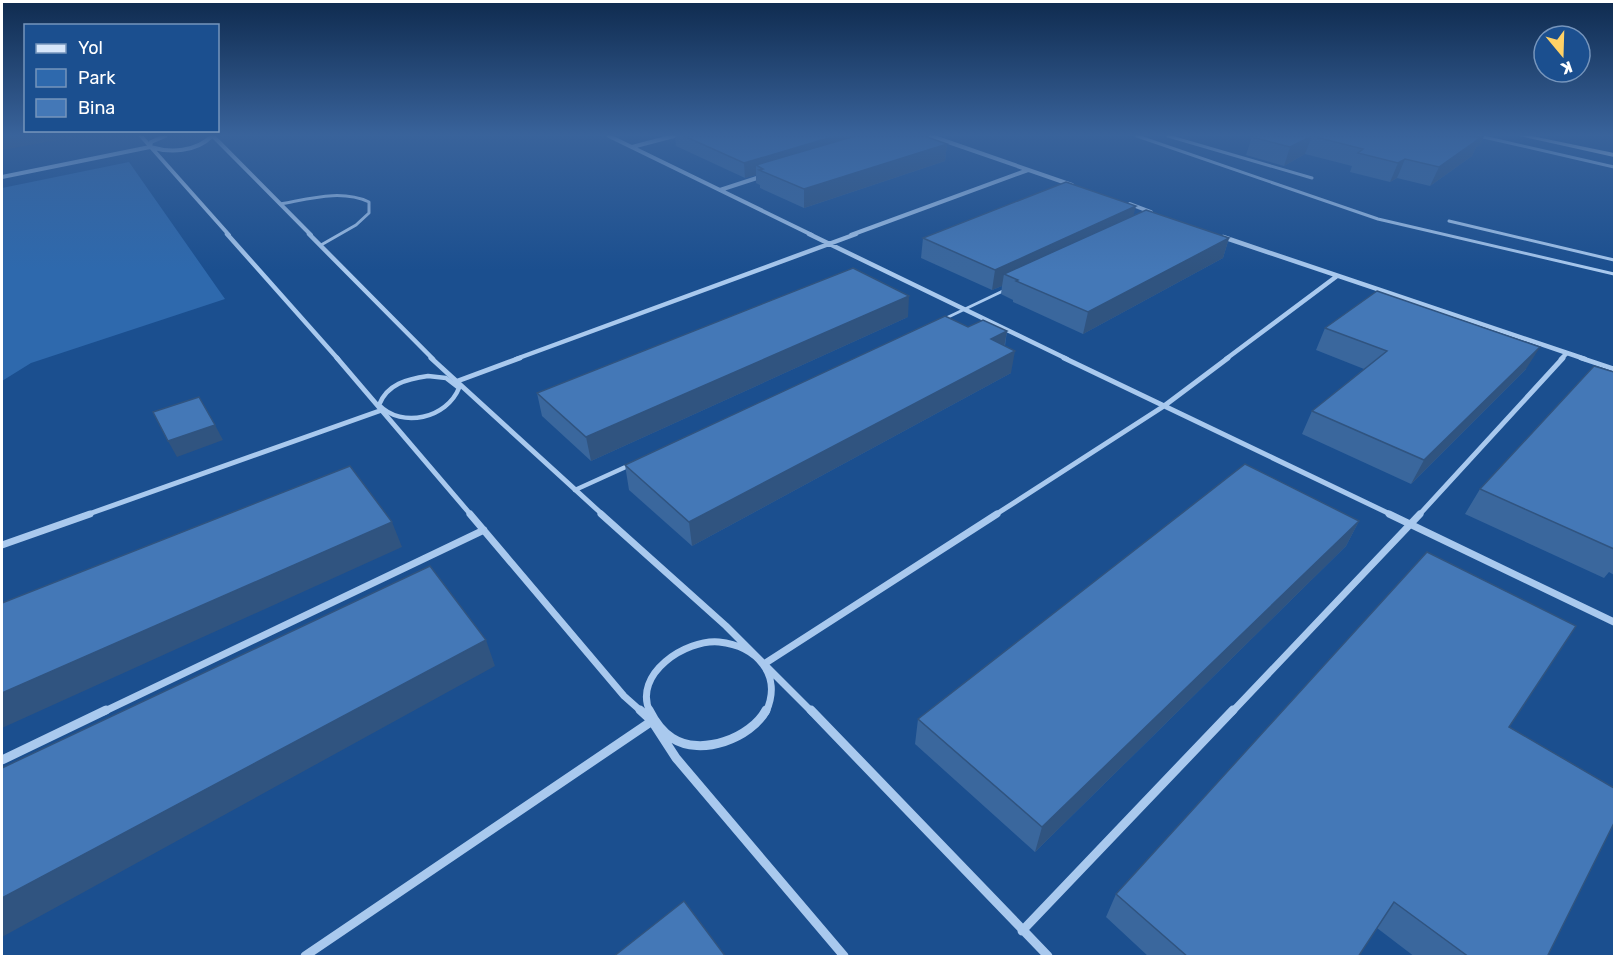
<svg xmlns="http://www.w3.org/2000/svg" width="1616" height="958" font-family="Rubik,sans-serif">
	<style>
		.green { fill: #2e69ad }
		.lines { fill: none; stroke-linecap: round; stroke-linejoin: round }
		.lane-far1 { stroke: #a9c9ee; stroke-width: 3 }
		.lane { stroke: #a9c9ee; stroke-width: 4.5 }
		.street-far4 { stroke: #a9c9ee; stroke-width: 4 }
		.street-far3 { stroke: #a9c9ee; stroke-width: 4.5 }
		.street-far2 { stroke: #a9c9ee; stroke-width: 5 }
		.street-far1 { stroke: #a9c9ee; stroke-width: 7 }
		.street { stroke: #a9c9ee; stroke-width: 9 }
		.secondary { fill: #d6e6fa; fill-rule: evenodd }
		.wall { fill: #3a679d }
		.shaded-wall { fill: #305480 }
		.building { fill: #4478b7; stroke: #305480; stroke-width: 1.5 }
	</style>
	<rect width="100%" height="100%" fill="#1b4f8f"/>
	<!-- green -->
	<path class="green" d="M129,162L225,299L31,363L2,381V188Z"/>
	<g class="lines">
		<!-- lane-far1 -->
		<path class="lane-far1" d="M1137,136L1378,219L1614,274
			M1168,136L1312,178
			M1479,136L1614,167
			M280,204C309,199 341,189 369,202V213L356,225L321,245
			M1449,221L1614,260
			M942,320L1005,290"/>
		<!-- lane -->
		<path class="lane" d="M428,376L446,378L459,388C447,418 402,429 379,405C387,384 407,379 428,376Z
			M575,490L630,465"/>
		<!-- street-far4 -->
		<path class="street-far4" d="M141,136L229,235
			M165,136L151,142L150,147C170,153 196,152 212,136
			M213,136L311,235
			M609,136L812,235
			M931,136L1072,185
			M632,147L674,136
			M2,177L150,147
			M720,190L763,176
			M1130,204L1151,212
			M851,235L1028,170"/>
		<!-- street-far3 -->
		<path class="street-far3" d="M227,234L338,359
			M309,234L433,359
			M809,234L1067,359
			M1223,237L1585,359
			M516,359L856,234
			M1226,359L1337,276
			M1561,359L1567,353"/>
		<!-- street-far2 -->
		<path class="street-far2" d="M337,358L471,515
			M431,358L603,515
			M1064,358L1392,515
			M1581,358L1614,369
			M455,382L520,358
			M86,515L382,410
			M995,515L1164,406L1228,358
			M1419,515L1563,358"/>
		<!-- street-far1 -->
		<path class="street-far1" d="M470,514L624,696L642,712
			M601,514L726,626L812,712
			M1389,514L1614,622
			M2,545L90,514
			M764,664L997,514
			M103,712L484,530
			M650,712C632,674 686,639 719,642C757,646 783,675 766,712
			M1232,712L1420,514"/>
		<!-- street -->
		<path class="street" d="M640,710L652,721L676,758L844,956
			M649,710C655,722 661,731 672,738C701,757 751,738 766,710
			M811,710L1048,956
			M2,760L106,710
			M1022,931L1233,710
			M305,956L652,721"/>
		<!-- secondary -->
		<path class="secondary" d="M1520,136H1532L1614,153V157Z"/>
	</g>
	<!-- wall -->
	<path class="wall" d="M675,136H924L947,144L945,161L804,208L760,188V185L756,183V175L745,178L676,146Z
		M1253,136H1484L1480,145L1476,147L1472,156L1430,186L1397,178L1390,182L1350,172L1352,166L1305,154L1284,166L1246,155L1252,137Z
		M1133,215L1229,238L1223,258L1083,334L1013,302V300L1001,294L1002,286L992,290L921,258L923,238Z
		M908,317L591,461L542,416L537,393Z
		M968,327L1007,331L1005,346L1011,373L692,546L629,490L625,465Z
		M1325,328L1526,369L1411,484L1302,434L1312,411L1364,369L1316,350Z
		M1614,372V575L1609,572L1604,578L1465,514L1480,489Z
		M1359,521L1346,546L1035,852L915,744L918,719Z
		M1509,727L1547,957H1415L1377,928L1358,957H1149L1106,917L1116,894Z"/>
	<!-- shaded-wall -->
	<path class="shaded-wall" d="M2,136H80L2,150Z
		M835,136H878L763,169L756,165V175L745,178L744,163Z
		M1312,136L1305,154L1284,166L1290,147Z
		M1469,136H1484L1480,145L1476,147L1472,156L1430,186L1439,167Z
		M947,144L945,161L804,208V189Z
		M1405,159L1397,178L1390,182L1398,163Z
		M1136,206L1131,225L1004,274L1002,286L992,290L995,270Z
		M1229,238L1223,258L1083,334L1088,312Z
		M909,296L908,317L591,461L586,437Z
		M1007,331L1003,353L991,339Z
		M1540,347L1526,369L1411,484L1424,460Z
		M1015,351L1011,373L692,546L689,522Z
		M215,425L223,440L177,457L168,441Z
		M1359,521L1346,546L1035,852L1042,827Z
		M392,522L402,547L2,728V693Z
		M486,640L495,666L2,937V898Z"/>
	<!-- building -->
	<path class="building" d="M684,136H835L744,163Z
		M855,136H924L947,144L804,189L759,170L763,169L756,165Z
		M1253,136H1471L1480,138L1439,167L1405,159L1398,163L1358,153L1363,149L1312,136L1290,147L1252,137Z
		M1066,182L1136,206L995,270L923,238Z
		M1146,210L1229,238L1088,312L1016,281L1018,280L1004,274Z
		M853,268L909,296L586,437L537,393Z
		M1377,291L1540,347L1424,460L1312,411L1387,351L1325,328Z
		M945,316L968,327L983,320L1007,331L991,339L1015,351L689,522L625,465Z
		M1594,366L1614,372V549L1480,489Z
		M199,397L215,425L168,441L153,412Z
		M1245,464L1359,521L1042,827L918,719Z
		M350,466L392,522L2,693V603Z
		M1427,552L1576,626L1509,727L1614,788V823L1547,957H1469L1394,902L1358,957H1188L1116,894Z
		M430,566L486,640L2,898V768Z
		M684,901L726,957H613Z"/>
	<!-- sky -->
	<linearGradient id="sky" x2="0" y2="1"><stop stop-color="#0f2b4f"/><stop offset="0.5" stop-color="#39639b"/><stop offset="1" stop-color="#39639b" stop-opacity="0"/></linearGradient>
	<rect width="1616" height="270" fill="url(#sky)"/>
	<!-- border -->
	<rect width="1616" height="958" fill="none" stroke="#ffffff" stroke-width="6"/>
	<!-- legend -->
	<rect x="24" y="24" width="195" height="108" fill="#1b4f8f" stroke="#7695bc" stroke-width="1.5"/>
	<rect x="36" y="44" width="30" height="9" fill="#d6e6fa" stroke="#7695bc" stroke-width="1.5"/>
	<text x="78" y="54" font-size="18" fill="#ffffff">Yol</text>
	<rect x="36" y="69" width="30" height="18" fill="#2e69ad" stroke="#7695bc" stroke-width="1.5"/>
	<text x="78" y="84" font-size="18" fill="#ffffff">Park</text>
	<rect x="36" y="99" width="30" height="18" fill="#4478b7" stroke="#7695bc" stroke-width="1.5"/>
	<text x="78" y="114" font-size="18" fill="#ffffff">Bina</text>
	<!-- north arrow -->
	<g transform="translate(1562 54) rotate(161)"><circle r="28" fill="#1b4f8f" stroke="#7695bc" stroke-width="1.5"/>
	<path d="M0-4.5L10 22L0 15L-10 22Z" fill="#ffd166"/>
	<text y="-9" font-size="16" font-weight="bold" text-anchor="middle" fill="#ffffff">K</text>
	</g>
</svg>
